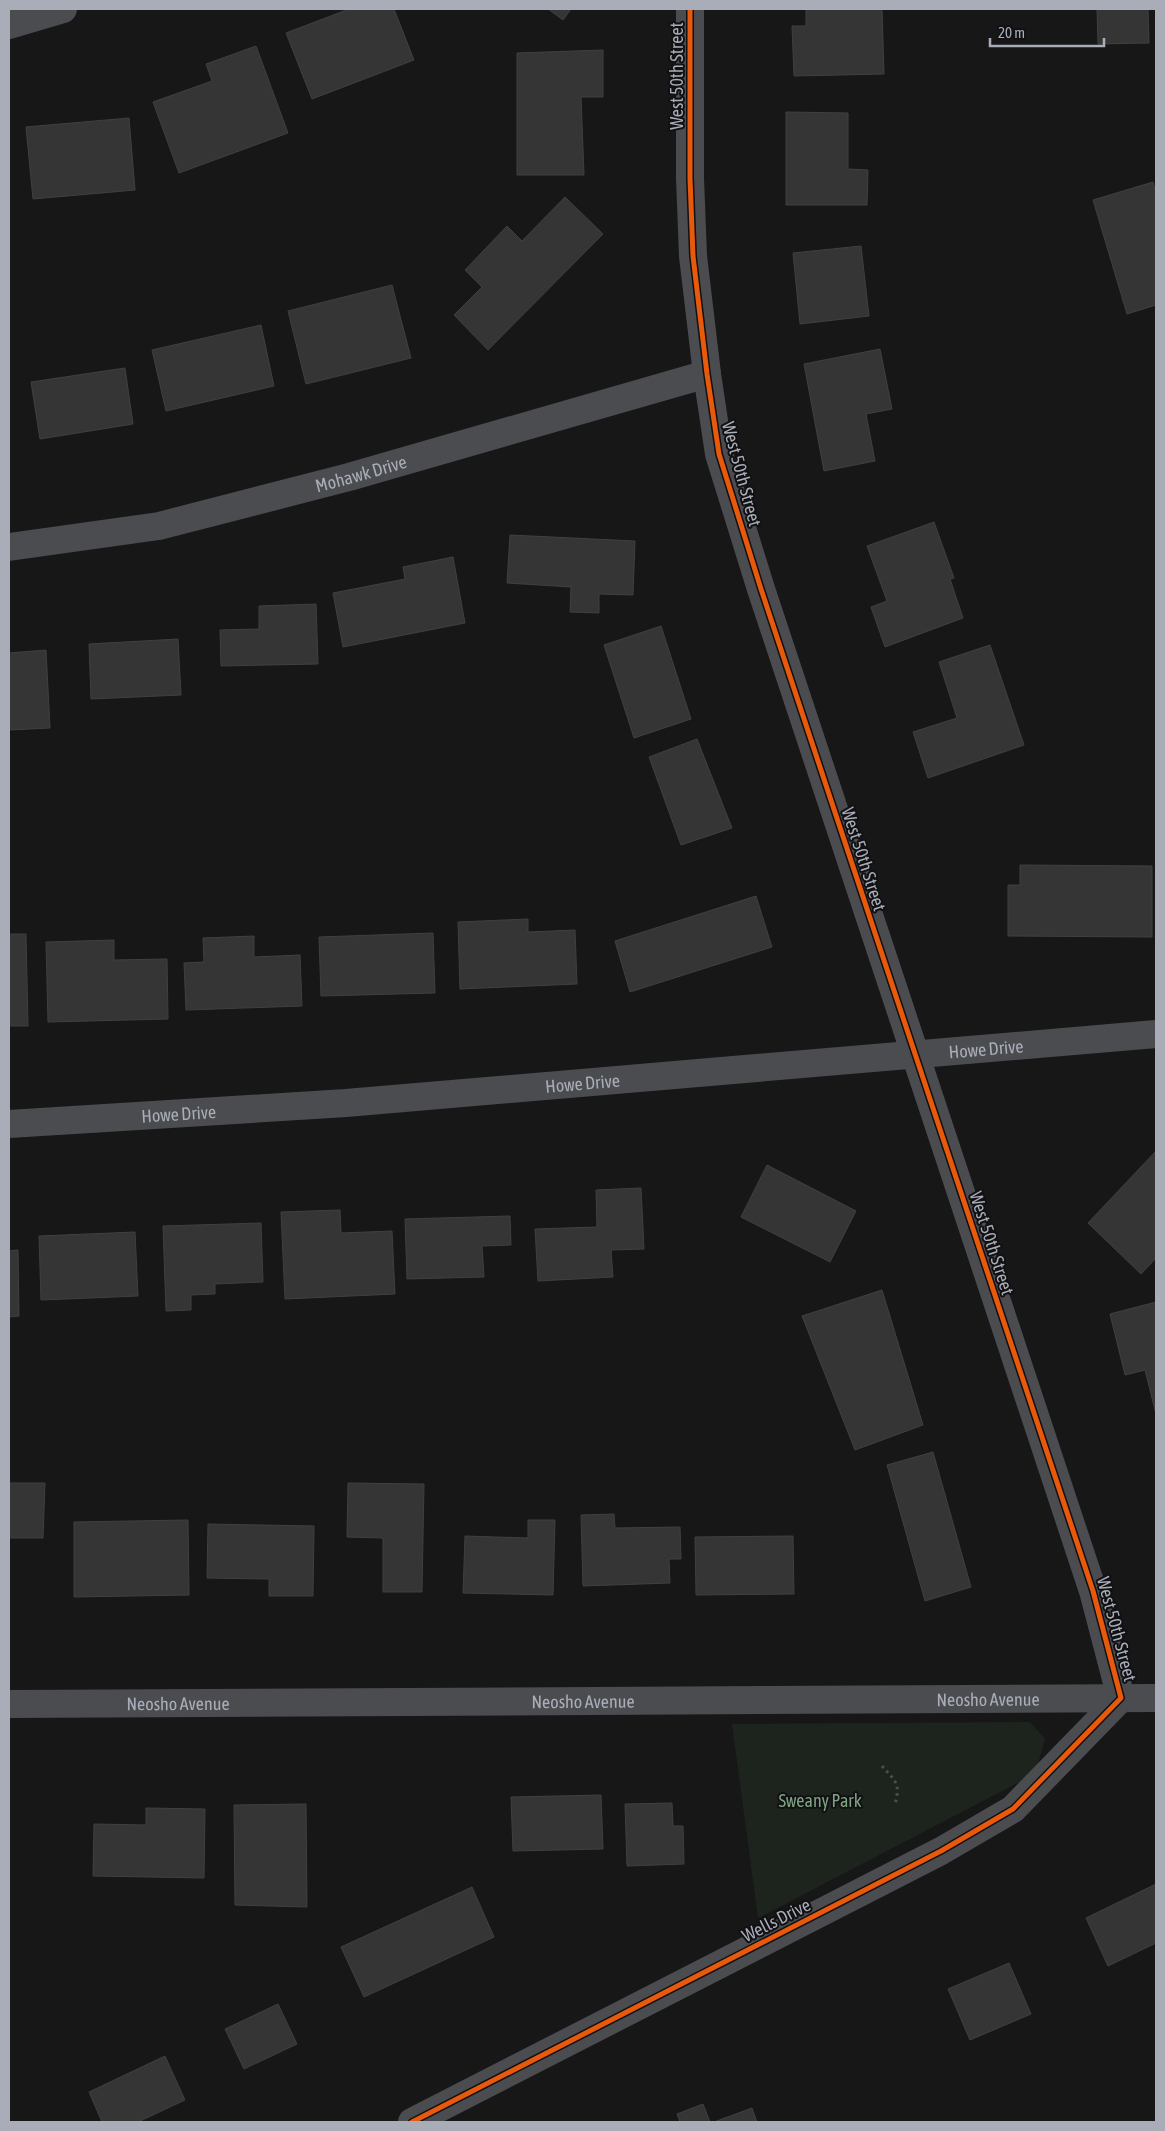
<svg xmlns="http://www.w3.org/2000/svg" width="1165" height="2131" font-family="'Asap Condensed',sans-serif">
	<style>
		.green { fill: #1d241e }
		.building { fill: #353536; stroke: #3f4043 }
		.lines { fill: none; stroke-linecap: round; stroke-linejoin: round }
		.path { stroke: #4d4e52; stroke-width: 3; stroke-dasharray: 2.5 4; stroke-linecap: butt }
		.street { stroke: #4b4c50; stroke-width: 28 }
		.cycleway-casing { stroke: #111113; stroke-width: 8 }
		.cycleway { stroke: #e8590c; stroke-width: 5 }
		.labels { text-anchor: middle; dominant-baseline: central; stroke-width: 4; stroke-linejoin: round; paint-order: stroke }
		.street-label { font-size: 18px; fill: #a8adb8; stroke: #111113 }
		.park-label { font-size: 18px; fill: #7fa381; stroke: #111113 }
	</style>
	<rect width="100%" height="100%" fill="#171717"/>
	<!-- green -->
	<path class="green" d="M1030,1722L1045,1739L1035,1774L758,1918L732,1724Z"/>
	<!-- building -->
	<path class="building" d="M349,9H394L414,60L312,99L286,33Z
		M548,9H571L563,20Z
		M806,9H882L884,74L794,76L792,26H806Z
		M1097,9H1148L1149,43L1098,44Z
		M256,46L288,133L179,173L153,102L212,81L206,64Z
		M603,50V97H581L584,175H517V53Z
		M786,112L848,113V169L868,170L867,205H786Z
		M129,118L135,190L33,199L26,127Z
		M1153,182L1156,193V305L1127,314L1093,200Z
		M565,197L603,234L488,350L454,315L482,287L465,270L507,226L522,241Z
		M861,246L869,316L800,324L793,253Z
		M392,285L411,358L306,384L288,311Z
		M261,325L274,386L166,411L152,350Z
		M880,349L892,409L866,414L875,461L824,471L804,364Z
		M125,368L133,424L40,439L31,382Z
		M934,522L954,578L950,579L963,618L885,647L871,607L887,601L867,546Z
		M510,535L635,541L633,595L599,594V613L570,612L571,587L507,583Z
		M453,557L465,623L343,647L333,593L405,579L403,567Z
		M316,604L318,664L221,666L220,630L259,629V606Z
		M661,626L691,719L634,738L604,645Z
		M178,639L181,695L91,699L89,644Z
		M990,645L1024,745L928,778L913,732L957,718L939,662Z
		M46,650L50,728L9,730V653Z
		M697,739L732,828L681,845L649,757Z
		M1020,865L1152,866V937L1008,936V885H1020Z
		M756,896L772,947L630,992L615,941Z
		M528,919V932L575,930L577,984L460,989L458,922Z
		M433,933L435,993L321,996L319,937Z
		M9,934H26L28,1026H9Z
		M254,936V957L300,955L302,1006L186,1010L184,963L204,962L203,938Z
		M114,940V960L167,959L168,1019L48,1022L46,942Z
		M1156,1151V1258L1141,1274L1088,1223Z
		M767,1165L856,1211L830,1262L741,1217Z
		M641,1188L644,1249L611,1250L613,1277L538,1281L535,1229L597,1227L596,1190Z
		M340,1210L341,1233L392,1231L395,1294L285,1299L281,1212Z
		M510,1216L511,1245L482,1246L484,1277L407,1279L405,1219Z
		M261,1223L263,1282L215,1284V1294L191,1295V1310L166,1311L163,1226Z
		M135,1232L138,1296L41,1300L39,1236Z
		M18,1250L19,1316L9,1317V1251Z
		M882,1290L923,1425L855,1450L802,1316Z
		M1156,1302V1414L1145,1370L1125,1375L1110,1314Z
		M933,1452L971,1587L925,1601L887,1465Z
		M9,1483H45L43,1538H9Z
		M348,1483L424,1484L422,1592H383V1538L347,1537Z
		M614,1514L615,1528L680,1527L681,1559H669L670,1583L583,1586L581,1515Z
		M188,1520L189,1595L74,1597V1522Z
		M528,1520H555L553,1595L463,1593L465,1536L528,1538Z
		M208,1524L314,1526L313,1596H269V1579L207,1578Z
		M793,1536L794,1594L696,1595L695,1537Z
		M601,1795L603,1849L513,1851L511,1797Z
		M672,1803L673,1826H683L684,1864L627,1866L625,1804Z
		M306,1804L307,1907L235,1905L234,1805Z
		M146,1808L205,1809L204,1878L93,1876L94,1824L146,1825Z
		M1156,1884V1943L1108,1966L1086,1918Z
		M472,1887L494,1937L364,1997L341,1947Z
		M1009,1963L1031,2014L970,2040L948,1989Z
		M278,2004L297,2044L244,2069L225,2029Z
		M165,2056L185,2100L138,2122H102L89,2092Z
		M703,2104L710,2122H680L677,2114Z
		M752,2108L757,2122H714Z"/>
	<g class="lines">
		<!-- path -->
		<path class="path" d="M882,1766C895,1781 901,1783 895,1804"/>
		<!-- street -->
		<g class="street">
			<path d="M9,25L63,9"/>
			<path id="s1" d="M9,547L159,526L349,477L707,374"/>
			<path id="s2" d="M9,1124L346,1103L1156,1034"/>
			<path id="s3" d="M9,1704L1156,1698"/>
			<path d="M412,2122L941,1851L1013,1809L1121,1698L1093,1591L761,589L719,454L707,374L693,256L690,178V9"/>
		</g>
		<defs>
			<path id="cycleway" d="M412,2122L941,1851L1013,1809L1121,1698L1093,1591L761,589L719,454L707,374L693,256L690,178V9"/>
		</defs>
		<!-- cycleway casing -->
		<use href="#cycleway" class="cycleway-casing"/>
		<!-- cycleway -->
		<use href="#cycleway" class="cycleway"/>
	</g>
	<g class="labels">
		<!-- street labels -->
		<g class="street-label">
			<text transform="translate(676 76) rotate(-90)">West 50th Street</text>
			<text stroke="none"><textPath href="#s1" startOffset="360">Mohawk Drive</textPath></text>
			<text transform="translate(742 474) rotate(75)">West 50th Street</text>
			<text transform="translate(864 859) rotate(72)">West 50th Street</text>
			<text stroke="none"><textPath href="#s2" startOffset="980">Howe Drive</textPath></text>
			<text stroke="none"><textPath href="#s2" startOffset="575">Howe Drive</textPath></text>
			<text stroke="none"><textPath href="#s2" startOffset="170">Howe Drive</textPath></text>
			<text transform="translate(992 1243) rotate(72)">West 50th Street</text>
			<text transform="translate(1117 1629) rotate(75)">West 50th Street</text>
			<text stroke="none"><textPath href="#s3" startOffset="979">Neosho Avenue</textPath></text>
			<text stroke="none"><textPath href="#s3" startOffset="574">Neosho Avenue</textPath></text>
			<text stroke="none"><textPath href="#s3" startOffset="169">Neosho Avenue</textPath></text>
			<text transform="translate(776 1920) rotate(-27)">Wells Drive</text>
		</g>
		<!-- park labels -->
		<g class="park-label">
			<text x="820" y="1800">Sweany Park</text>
		</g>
	</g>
	<!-- border -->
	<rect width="1165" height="2131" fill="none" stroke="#a8adb8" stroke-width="20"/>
	<!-- scale -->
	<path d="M990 38v8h114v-8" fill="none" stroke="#a8adb8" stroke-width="2.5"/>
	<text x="998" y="38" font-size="15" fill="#a8adb8" stroke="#111113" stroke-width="4" paint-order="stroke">20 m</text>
</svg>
